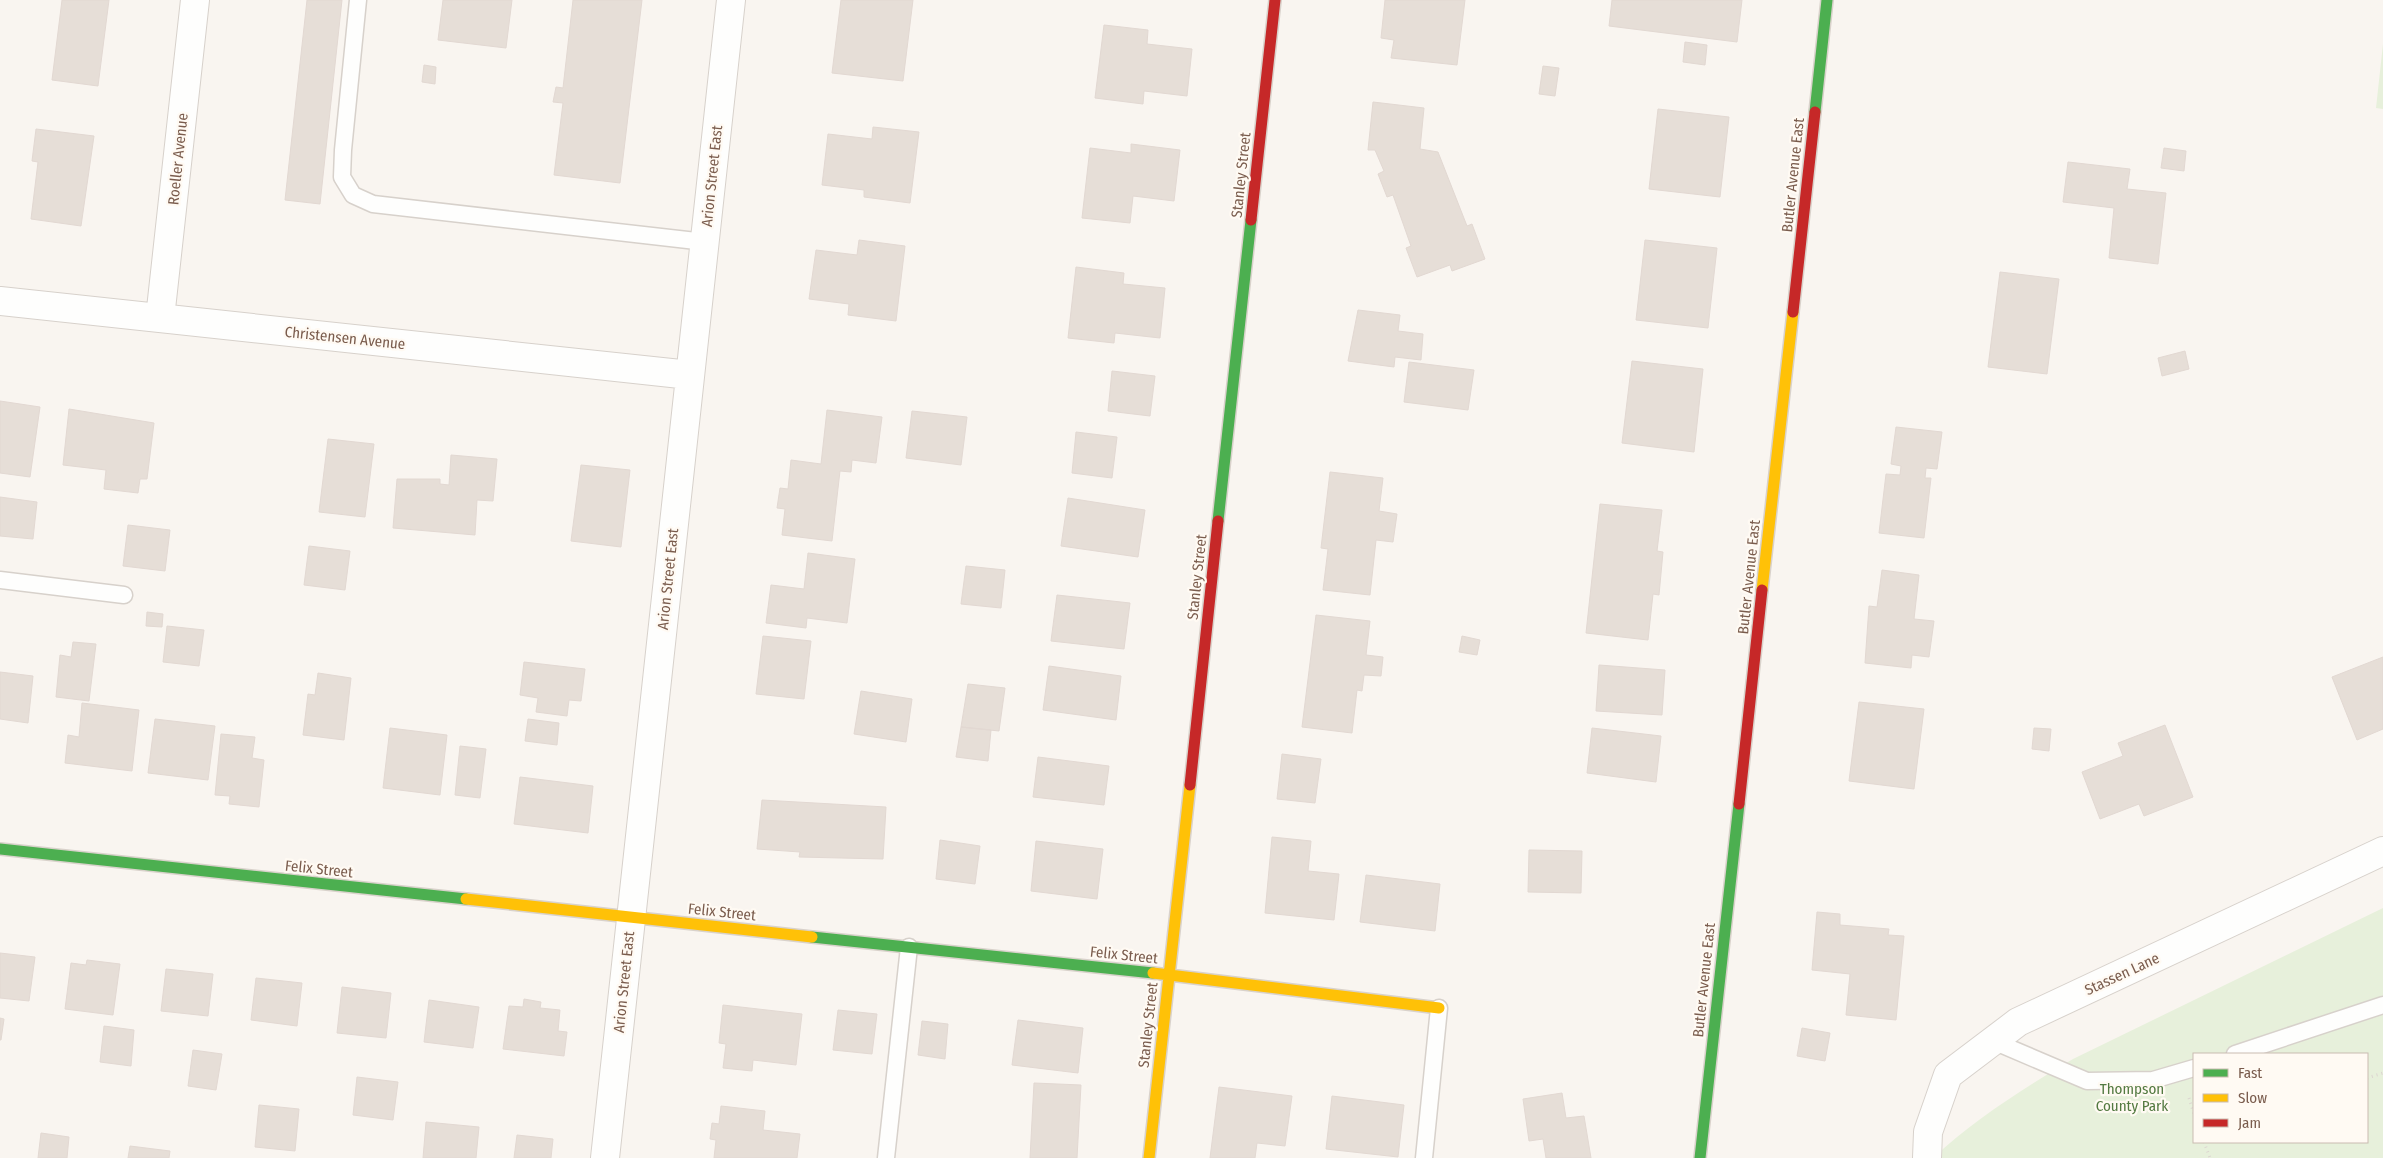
<svg xmlns="http://www.w3.org/2000/svg" width="2383" height="1158" font-family="'Fira Sans Condensed',sans-serif">
	<style>
		.green { fill: #e7f0db; fill-rule: evenodd }
		.building { fill: #e6ded7; stroke: #e2d8d2 }
		.lines { fill: none; stroke-linecap: round; stroke-linejoin: round }
		.lane-casing { stroke: #d7d1cb; stroke-width: 19 }
		.street-casing { stroke: #d7d1cb; stroke-width: 30 }
		.fast-casing { stroke: #d9d2cb; stroke-width: 14 }
		.slow-casing { stroke: #d9d2cb; stroke-width: 14 }
		.jam-casing { stroke: #d9d2cb; stroke-width: 14 }
		.path { stroke: #dcd5d0; stroke-width: 3; stroke-dasharray: 1 4; stroke-linecap: butt }
		.lane { stroke: #fefefd; stroke-width: 16 }
		.street { stroke: #fefefd; stroke-width: 28 }
		.fast { stroke: #4caf50; stroke-width: 11 }
		.slow { stroke: #ffc107; stroke-width: 11 }
		.jam { stroke: #c62828; stroke-width: 11 }
		.labels { text-anchor: middle; dominant-baseline: central; stroke-width: 4.5; stroke-linejoin: round; paint-order: stroke }
		.street-label { font-size: 15px; fill: #7a5c4d; stroke: #fffaf3 }
		.park-label { font-size: 15px; fill: #537a41; stroke: #fffaf3 }
	</style>
	<rect width="100%" height="100%" fill="#f9f5f0"/>
	<!-- green -->
	<path class="green" d="M2383,44V109L2376,108Z
		M2383,908V1158H1933C1975,1119 2024,1088 2073,1059ZM2194,1054H2367V1142H2194Z"/>
	<!-- building -->
	<path class="building" d="M62,0H109L98,86L52,80Z
		M307,0H342L320,204L285,200Z
		M443,0H512L506,48L438,40Z
		M573,0H642L620,183L554,175L563,103L553,102L556,87L563,88Z
		M841,0H913L903,81L832,73Z
		M1385,0H1465L1457,65L1391,58L1394,40L1381,38Z
		M1612,0H1742L1737,42L1609,26Z
		M1104,25L1148,30L1147,44L1192,49L1187,96L1144,91L1143,104L1095,98Z
		M1685,42L1707,45L1705,65L1683,62Z
		M424,65L436,67L435,84L422,82Z
		M1543,66L1559,68L1555,96L1539,94Z
		M1373,102L1424,108L1420,149L1438,152L1467,226L1472,224L1485,259L1452,271L1450,265L1417,277L1406,248L1411,246L1393,195L1387,197L1378,174L1384,171L1375,150H1368Z
		M1658,109L1729,117L1720,197L1649,189Z
		M873,127L919,132L910,203L864,197V190L822,185L828,134L872,139Z
		M36,129L94,136L81,226L31,219L38,162L32,161Z
		M1131,144L1180,150L1174,201L1133,196L1130,223L1082,218L1090,148L1131,153Z
		M2164,148L2186,151L2184,171L2161,168Z
		M2068,162L2130,169L2127,189L2166,193L2158,264L2109,258L2114,208L2063,202Z
		M859,240L905,246L896,321L848,315L849,304L809,299L816,250L857,255Z
		M1645,240L1717,248L1708,328L1636,320Z
		M1076,267L1124,273L1123,284L1165,288L1160,338L1115,333L1114,343L1068,338Z
		M2000,272L2059,279L2047,374L1988,367Z
		M1358,310L1400,315L1398,331L1423,334L1421,360L1395,357L1394,367L1348,361Z
		M2185,351L2189,369L2162,376L2158,358Z
		M1632,361L1703,369L1694,452L1622,443Z
		M1409,362L1474,370L1468,410L1404,402Z
		M1112,371L1155,376L1150,416L1108,411Z
		M0,401L40,407L30,477L0,473Z
		M69,409L154,423L147,479H140L138,493L104,489L106,470L63,465Z
		M827,410L882,417L876,463L852,460L851,472L840,471L832,541L782,535L785,509L777,508L780,488L788,489L791,460L821,464Z
		M912,411L967,417L961,465L906,458Z
		M1896,427L1942,432L1937,469L1926,468L1925,478H1931L1924,538L1879,533L1886,474L1900,475L1901,466L1891,464Z
		M1076,432L1117,437L1112,478L1072,473Z
		M328,439L374,444L365,517L319,512Z
		M451,455L497,459L493,501L477,500L475,535L393,528L397,479H440V484L449,485Z
		M581,465L630,470L621,547L571,541Z
		M1330,472L1383,478L1379,511L1397,514L1393,542L1376,540L1370,595L1323,590L1328,549L1321,548Z
		M0,497L37,502L33,539L0,536Z
		M1068,498L1145,510L1138,557L1061,546Z
		M1600,504L1662,510L1657,551L1663,552L1659,595L1653,594L1648,640L1586,633Z
		M128,525L170,530L165,571L123,566Z
		M309,546L350,551L345,590L304,585Z
		M808,553L855,559L847,623L807,618L806,628L766,623L771,585L804,589Z
		M966,566L1005,570L1001,608L961,604Z
		M1882,570L1919,575L1914,619L1934,621L1929,657L1912,655L1911,668L1865,663L1869,606L1877,607Z
		M1057,595L1130,603L1124,649L1051,641Z
		M147,612L163,614L162,627L146,626Z
		M1316,615L1370,621L1366,655L1383,657L1381,676L1364,675L1362,691L1357,690L1352,733L1302,727Z
		M167,626L204,630L199,666L163,662Z
		M763,636L811,641L804,699L756,694Z
		M1462,636L1480,640L1477,655L1459,652Z
		M73,642L96,644L89,701L56,697L60,655L71,657Z
		M2383,657V729L2357,740L2332,677Z
		M524,662L585,669L581,701L569,700L567,716L536,712L538,698L520,695Z
		M1599,665L1665,670L1662,715L1596,711Z
		M1049,666L1121,676L1116,720L1043,710Z
		M0,672L33,676L28,723L0,719Z
		M318,673L351,678L344,740L303,735L308,694L315,695Z
		M968,684L1005,688L999,731L961,727Z
		M861,691L912,699L906,742L854,734Z
		M1859,702L1924,709L1914,789L1849,781Z
		M82,703L139,710L132,771L65,763L68,735L79,737Z
		M155,719L215,726L208,780L148,773Z
		M528,719L559,723L557,745L525,741Z
		M2165,725L2193,797L2144,816L2139,804L2100,819L2082,772L2123,756L2118,743Z
		M961,727L991,730L988,761L956,757Z
		M390,728L447,735L440,795L383,788Z
		M1592,728L1661,736L1656,782L1587,773Z
		M2034,728L2051,729L2049,751L2032,749Z
		M221,734L255,737L252,758L264,760L259,807L229,804L230,796L215,795Z
		M460,746L486,749L480,798L455,795Z
		M1282,754L1321,759L1315,803L1277,799Z
		M1038,757L1109,766L1104,805L1033,797Z
		M520,777L593,786L588,833L514,824Z
		M762,800L886,807L883,859L799,857L800,852L757,849Z
		M1272,837L1311,841L1308,871L1339,874L1334,920L1265,913Z
		M940,840L980,846L975,884L936,879Z
		M1036,841L1103,849L1097,899L1031,891Z
		M1529,850L1582,851L1581,893L1528,892Z
		M1366,875L1440,884L1435,931L1360,922Z
		M1817,912L1840,914V925L1889,929L1888,935L1904,936L1896,1020L1846,1015L1850,974L1812,970Z
		M0,953L35,957L29,1001L0,998Z
		M87,960L120,964L113,1015L65,1009L71,963L86,965Z
		M166,969L213,974L208,1016L161,1011Z
		M256,978L302,983L297,1026L251,1020Z
		M342,987L391,993L386,1038L337,1033Z
		M524,999L541,1002L540,1008L560,1010L558,1031L567,1032L564,1056L503,1049L509,1006L523,1007Z
		M429,1000L479,1007L473,1048L424,1042Z
		M723,1005L802,1014L796,1065L753,1060L752,1071L723,1068L726,1044L719,1043Z
		M838,1010L877,1014L872,1054L833,1050Z
		M0,1018L4,1019L1,1040H0Z
		M1018,1020L1083,1028L1078,1073L1012,1065Z
		M922,1021L948,1024L945,1059L918,1055Z
		M104,1026L134,1030L131,1066L100,1062Z
		M1802,1028L1830,1033L1825,1061L1797,1056Z
		M193,1050L222,1054L216,1090L188,1086Z
		M357,1077L398,1082L393,1120L353,1115Z
		M1034,1083L1081,1085L1077,1158H1030Z
		M1219,1087L1292,1096L1285,1146L1257,1143L1255,1158H1210Z
		M1562,1093L1566,1118L1584,1116L1591,1158H1546L1543,1139L1529,1141L1523,1099Z
		M1332,1096L1404,1105L1398,1157L1326,1149Z
		M259,1105L299,1109L295,1151L255,1147Z
		M721,1106L765,1111L763,1130L800,1134L797,1158H714L716,1140L710,1139L712,1123L719,1124Z
		M426,1122L479,1127L476,1158H423Z
		M41,1133L69,1137L67,1158H38Z
		M517,1135L553,1139L551,1158H514Z
		M130,1146L170,1151L169,1158H128Z"/>
	<g class="lines">
		<defs>
			<path id="lane" d="M358,0L343,150L342,177L353,195L373,204L705,242
				M0,580L124,595
				M1993,1041L2087,1081L2153,1080L2194,1068
				M2235,1054L2383,1005
				M886,1158L909,947
				M1424,1158L1439,1008"/>
			<path id="street" d="M0,301L690,375
				M160,318L195,0
				M605,1158L731,0
				M1927,1158L1928,1132L1948,1075L2018,1022L2383,851"/>
			<path id="fast" d="M1815,112L1827,0
				M1218,521L1251,220
				M0,849L466,899
				M812,937L1153,973
				M1700,1158L1739,804"/>
			<path id="slow" d="M1762,590L1793,312
				M466,899L812,937
				M1153,973L1439,1008
				M1149,1158L1190,785"/>
			<path id="jam" d="M1251,220L1275,0
				M1793,312L1815,112
				M1190,785L1218,521
				M1739,804L1762,590"/>
		</defs>
		<!-- lane casing -->
		<use href="#lane" class="lane-casing"/>
		<!-- street casing -->
		<use href="#street" class="street-casing"/>
		<!-- fast casing -->
		<use href="#fast" class="fast-casing"/>
		<!-- slow casing -->
		<use href="#slow" class="slow-casing"/>
		<!-- jam casing -->
		<use href="#jam" class="jam-casing"/>
		<!-- path -->
		<path class="path" d="M2367,1078L2383,1073
			M2189,1098L2194,1114
			M2204,1142L2210,1158"/>
		<!-- lane -->
		<use href="#lane" class="lane"/>
		<!-- street -->
		<use href="#street" class="street"/>
		<!-- fast -->
		<use href="#fast" class="fast"/>
		<!-- slow -->
		<use href="#slow" class="slow"/>
		<!-- jam -->
		<use href="#jam" class="jam"/>
	</g>
	<g class="labels">
		<!-- street labels -->
		<g class="street-label">
			<text transform="translate(178 159) rotate(-84)">Roeller Avenue</text>
			<text transform="translate(1241 175) rotate(-84)">Stanley Street</text>
			<text transform="translate(1793 175) rotate(-84)">Butler Avenue East</text>
			<text transform="translate(712 176) rotate(-84)">Arion Street East</text>
			<text transform="translate(345 338) rotate(6)">Christensen Avenue</text>
			<text transform="translate(1197 577) rotate(-84)">Stanley Street</text>
			<text transform="translate(1749 577) rotate(-84)">Butler Avenue East</text>
			<text transform="translate(668 579) rotate(-84)">Arion Street East</text>
			<text transform="translate(319 869) rotate(6)">Felix Street</text>
			<text transform="translate(722 912) rotate(6)">Felix Street</text>
			<text transform="translate(1124 955) rotate(6)">Felix Street</text>
			<text transform="translate(2122 974) rotate(-25)">Stassen Lane</text>
			<text transform="translate(1704 980) rotate(-84)">Butler Avenue East</text>
			<text transform="translate(624 982) rotate(-84)">Arion Street East</text>
			<text transform="translate(1148 1025) rotate(-84)">Stanley Street</text>
		</g>
		<!-- park labels -->
		<g class="park-label">
			<text x="2132" y="1089">Thompson<tspan x="2132" dy="17">County Park</tspan></text>
		</g>
	</g>
	<!-- legend -->
	<rect x="2193" y="1053" width="175" height="90" fill="#fffaf3" stroke="#cabbb1"/>
	<rect x="2203" y="1069" width="25" height="8" fill="#4caf50" stroke="#cabbb1"/>
	<text x="2238" y="1078" font-size="15" fill="#7a5c4d">Fast</text>
	<rect x="2203" y="1094" width="25" height="8" fill="#ffc107" stroke="#cabbb1"/>
	<text x="2238" y="1103" font-size="15" fill="#7a5c4d">Slow</text>
	<rect x="2203" y="1119" width="25" height="8" fill="#c62828" stroke="#cabbb1"/>
	<text x="2238" y="1128" font-size="15" fill="#7a5c4d">Jam</text>
</svg>
